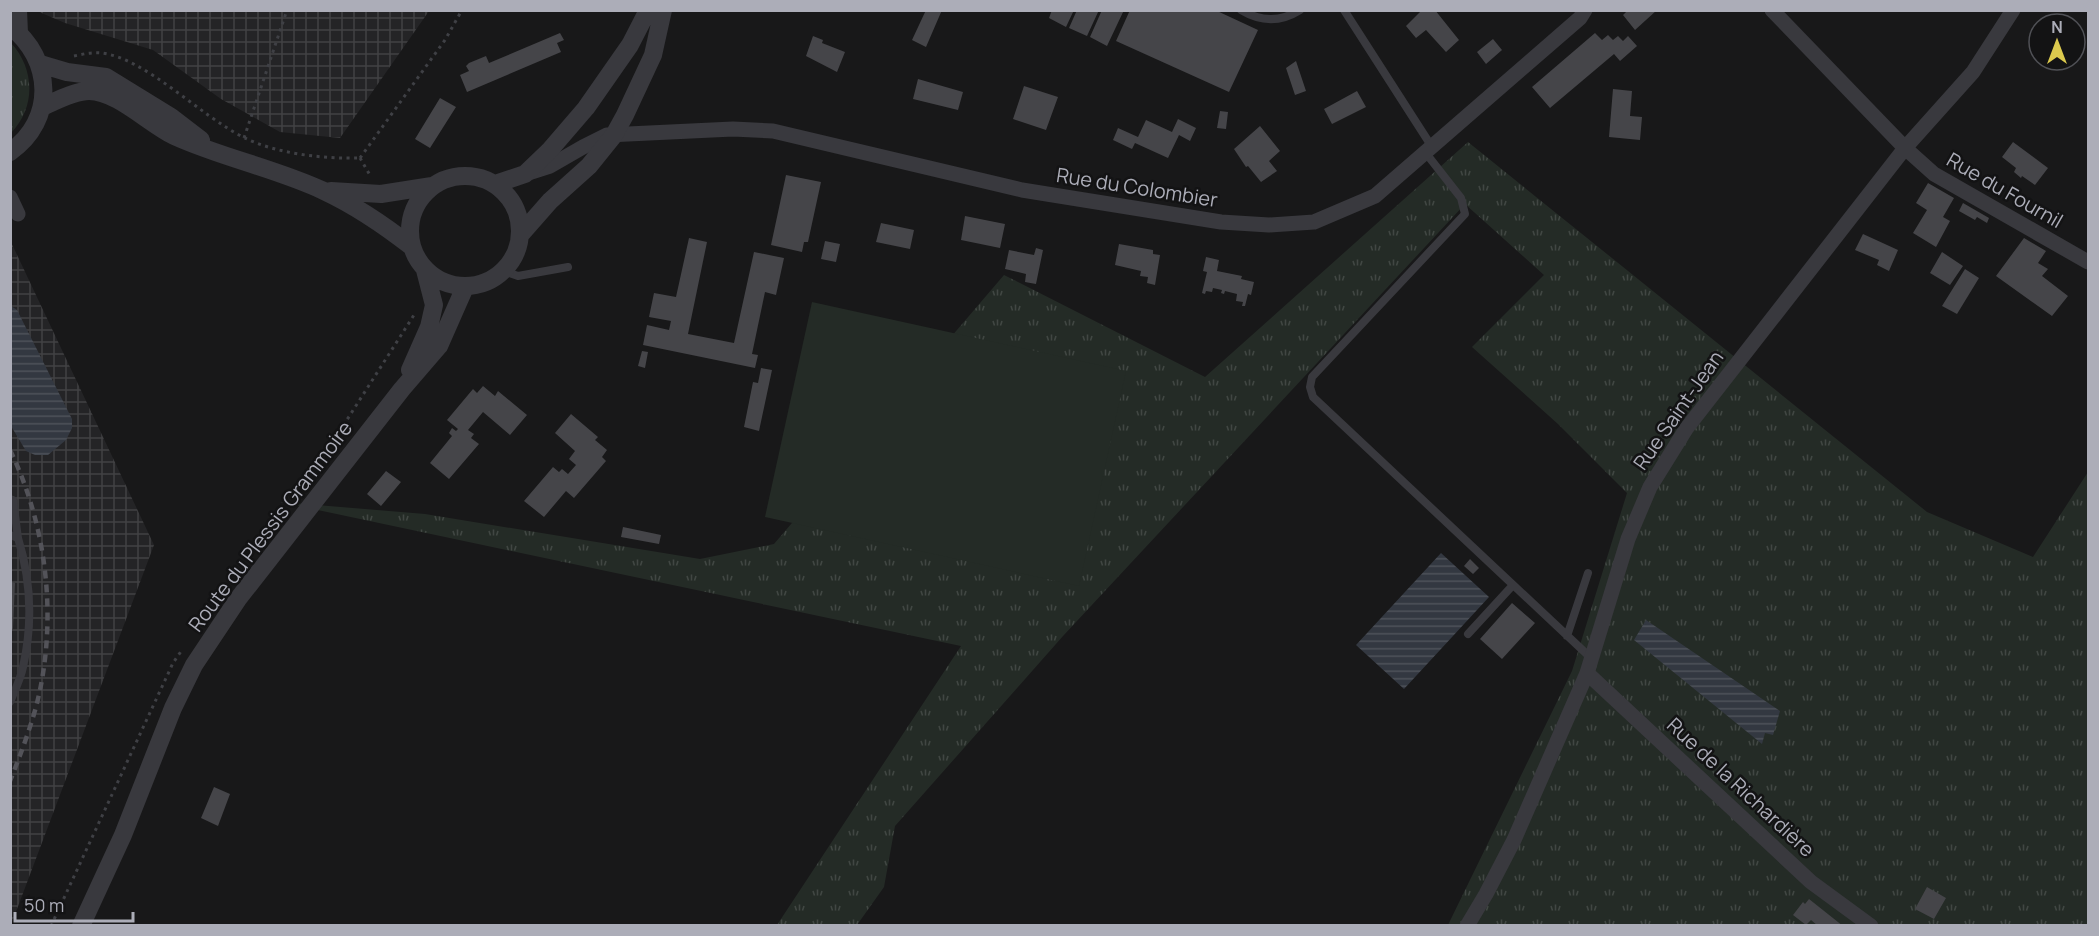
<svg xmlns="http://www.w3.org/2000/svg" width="2099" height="936" font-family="Manrope,sans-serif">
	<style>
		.industrial { fill: url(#industrial-grid) }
		.grass { fill: url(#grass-tufts) }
		.green { fill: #242b26 }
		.water { fill: url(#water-rules) }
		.building { fill: #454549 }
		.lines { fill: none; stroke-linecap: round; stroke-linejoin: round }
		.path { stroke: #3f4045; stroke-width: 3; stroke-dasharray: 3 4.5; stroke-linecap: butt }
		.service { stroke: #39393e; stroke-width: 8 }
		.minor { stroke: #39393e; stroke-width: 15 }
		.tertiary { stroke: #39393e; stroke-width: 18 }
		.rail { stroke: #535359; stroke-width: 4.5; stroke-dasharray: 8 6; stroke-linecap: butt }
		.labels { text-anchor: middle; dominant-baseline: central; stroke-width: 5; stroke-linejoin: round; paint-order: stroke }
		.street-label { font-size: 20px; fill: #acadb8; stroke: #131314 }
	</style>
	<defs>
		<pattern id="industrial-grid" width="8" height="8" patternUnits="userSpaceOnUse" patternTransform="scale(1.5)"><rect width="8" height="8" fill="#242426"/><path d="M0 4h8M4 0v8" fill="none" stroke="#414143"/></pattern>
		<pattern id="grass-tufts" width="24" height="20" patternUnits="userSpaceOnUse" patternTransform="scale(1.5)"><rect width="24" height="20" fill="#242b26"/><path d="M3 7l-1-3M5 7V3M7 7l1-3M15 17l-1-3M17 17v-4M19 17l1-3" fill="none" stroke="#414743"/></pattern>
		<pattern id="water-rules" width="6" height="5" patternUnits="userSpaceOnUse" patternTransform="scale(1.5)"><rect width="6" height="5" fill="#333841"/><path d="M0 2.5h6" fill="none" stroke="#4e525a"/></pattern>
	</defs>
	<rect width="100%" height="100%" fill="#181819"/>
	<!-- industrial -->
	<path class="industrial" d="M37,11H429L340,138L280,132L221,99L153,50L65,23Z
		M10,240L154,545L11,925H10Z"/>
	<!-- grass -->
	<path class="grass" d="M11,43C35,69 36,107 11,133Z
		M1468,142L1927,512L2033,557L2088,472V925H1448L1572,671L1627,493L1558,424L1472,347L1544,275L1465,204L1063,636L895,826L884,887L857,925H777L961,646L280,502L425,514L700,559L774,544L1004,275L1205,377Z"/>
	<!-- green -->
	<path class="green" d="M812,302L1126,371L1079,586L765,517Z"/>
	<!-- water -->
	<path class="water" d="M11,306L17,310L72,419V428L66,440L48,455H35L26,451L11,426Z
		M1441,553L1489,597L1404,689L1356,645Z
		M1646,620L1780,711L1773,735L1765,733L1762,744L1634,640Z"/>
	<!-- building -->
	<path class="building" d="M926,10H942L926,47L912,40Z
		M1052,10H1074L1066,27L1049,18Z
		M1077,10H1099L1087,36L1069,28Z
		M1102,10H1124L1107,46L1090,37Z
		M1130,10H1215L1258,30L1229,92L1116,41Z
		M1422,10H1435L1459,40L1446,52L1426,30L1416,38L1406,26Z
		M1628,10H1657L1635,30L1623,15Z
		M560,33L564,40L557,43L561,52L467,92L460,75L469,71L466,66L469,63L486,56L489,63Z
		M1595,33L1602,40L1608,35L1613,40L1618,36L1623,41L1628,36L1637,46L1620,61L1614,54L1550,108L1532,87Z
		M813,36L823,40L822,43L845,52L837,72L806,56Z
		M1493,39L1502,50L1486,64L1477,52Z
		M1296,61L1306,91L1295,95L1286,68Z
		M918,79L963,92L958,110L913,99Z
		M1024,86L1058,97L1046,130L1013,119Z
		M1613,89L1632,91L1630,116L1642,117L1640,140L1609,137Z
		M1357,91L1366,107L1332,124L1324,109Z
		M440,98L456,107L430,148L415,139Z
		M1220,111L1228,112L1226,129L1217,128Z
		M1178,119L1196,128L1190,141L1179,135L1168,158L1135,143L1132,149L1113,140L1118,128L1138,137L1146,120L1172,132Z
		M1260,126L1280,151L1269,161L1277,171L1261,182L1248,166L1246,167L1234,149Z
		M2013,142L2048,168L2035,185L2022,176L2021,178L2014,172L2016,168L2002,157Z
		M786,175L821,182L808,242H804L802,252L771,245Z
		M1928,183L1954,198L1943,217L1950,221L1936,247L1913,233L1927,210L1916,203Z
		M1963,203L1989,218L1987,223L1977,217L1975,220L1959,211Z
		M965,216L1005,224L1000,248L961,240Z
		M881,223L914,230L910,249L876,242Z
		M1863,234L1898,250L1889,271L1877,265L1879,260L1855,250Z
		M689,238L707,242L688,334L734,343L754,252L784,258L776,295L765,292L752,354L758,355L755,368L643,345L647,325L669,330L671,321L649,317L654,293L676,297Z
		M2024,238L2046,251L2038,263L2048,269L2042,276L2068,296L2052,316L1996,276Z
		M825,241L840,244L836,262L821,259Z
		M1119,244L1153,250V254L1160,255L1155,285L1147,283L1148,277L1140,276L1141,271L1115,265Z
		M1036,248L1043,250L1036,284L1025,282L1026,274L1005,269L1009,250L1034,255Z
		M1942,252L1963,266L1950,285L1930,273Z
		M1206,257L1219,260L1217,271L1242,276L1241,279L1254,282L1251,295L1248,294L1245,306H1242L1243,302L1236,301L1237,294L1225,291L1224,294L1221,293L1222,290L1213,288L1212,292L1206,291L1205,294L1202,293L1207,272L1203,271Z
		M1965,269L1979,278L1957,314L1942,306Z
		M642,351L648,352L645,368L638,366Z
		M761,368L772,370L759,431L744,427L753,382L758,383Z
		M483,386L495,396L498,391L527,415L510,435L483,412L468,430L474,434L471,438L479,444L449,479L430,463L452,436L449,433L452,428L456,431L458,429L447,420L473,389L477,393Z
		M571,414L598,437L595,440L607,450L602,457L606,461L574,498L566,491L544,517L524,501L553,467L559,472L562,469L568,474L576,465L569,459L575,451L555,433Z
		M386,471L401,482L381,506L367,494Z
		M623,527L661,535L659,544L621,537Z
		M1470,559L1479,568L1473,574L1464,566Z
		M10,581L15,583L13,628L11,635Z
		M1512,603L1535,623L1502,659L1480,639Z
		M214,787L230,794L218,826L201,818Z
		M1927,887L1946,898L1934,919L1915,909Z
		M1809,899L1843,926H1818L1811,920L1806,925L1793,915L1803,902L1805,904Z"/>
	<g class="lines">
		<!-- path -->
		<path class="path" d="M74,56C83,54 92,52 101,53C144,57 202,117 243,137C276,154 324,159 360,158
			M244,138L287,10
			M360,158L445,40L462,10
			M360,158L371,177
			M311,476L414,315
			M51,926L173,663L182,650"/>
		<!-- service -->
		<path class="service" d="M1241,10C1261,22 1281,22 1300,10
			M1344,10L1432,147
			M1425,152L1461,198L1465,214L1312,377L1310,387L1313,397L1591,658
			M504,271L518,276L568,267
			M10,499L13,500L18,538
			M10,535L18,538C31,580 33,623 23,667C21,678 15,690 10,702
			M1468,634L1513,585
			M1567,636L1588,573"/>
		<!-- minor -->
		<path class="minor" d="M1772,10L1905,148L1934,174L2088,262
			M525,174L550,166L583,147L607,135L733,129L773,131L1022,190L1221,222L1269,225L1314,222L1375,196L1580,18L1585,10
			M10,197L18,214
			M1587,673L1811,882L1871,926
			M1467,926L1486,894L1514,840L1587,673L1628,539L1650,487L1686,429L1905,148L1973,72L2013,10"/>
		<!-- tertiary -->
		<path class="tertiary" d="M18,10L19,33
			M10,26C53,59 56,120 10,152
			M40,64L67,72L106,77L171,117L201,140
			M42,107C56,101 74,91 89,91C117,91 149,124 174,136C222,158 275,168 324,191C356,206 384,225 412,247
			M410 231a55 55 0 1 1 110 0a55 55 0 1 1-110 0Z
			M495,184L525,174L549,151L586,108L630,45L648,10
			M331,191L381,194L432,186
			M521,234L550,201L589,166L614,135L625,115L653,55L663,10
			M410,370L429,327L434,305L425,270
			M81,926L123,835L173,708L194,665L238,599L402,389L439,346L465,287"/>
		<!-- rail -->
		<path class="rail" d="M10,450C48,528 58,623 36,707C29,732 20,756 10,781"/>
	</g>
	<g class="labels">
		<!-- street labels -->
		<g class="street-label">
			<text transform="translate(1137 187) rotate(9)">Rue du Colombier</text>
			<text transform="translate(2005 190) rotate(30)">Rue du Fournil</text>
			<text transform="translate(1678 410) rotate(-55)">Rue Saint-Jean</text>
			<text transform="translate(270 526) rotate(-53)">Route du Plessis Grammoire</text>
			<text transform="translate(1741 787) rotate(43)">Rue de la Richardière</text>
		</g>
	</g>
	<!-- border -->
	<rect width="2099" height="936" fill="none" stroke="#acadb8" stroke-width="24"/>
	<!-- north arrow -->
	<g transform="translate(2057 42)"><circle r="28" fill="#131314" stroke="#505156" stroke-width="1.5"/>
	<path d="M0-4.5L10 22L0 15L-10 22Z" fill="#dcca4e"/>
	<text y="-9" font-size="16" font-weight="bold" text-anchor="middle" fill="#acadb8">N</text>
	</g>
	<!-- scale -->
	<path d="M15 912v9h118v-9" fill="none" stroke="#acadb8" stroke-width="3"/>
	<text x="24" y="912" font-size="18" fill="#acadb8" stroke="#131314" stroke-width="4.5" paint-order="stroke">50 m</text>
</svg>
